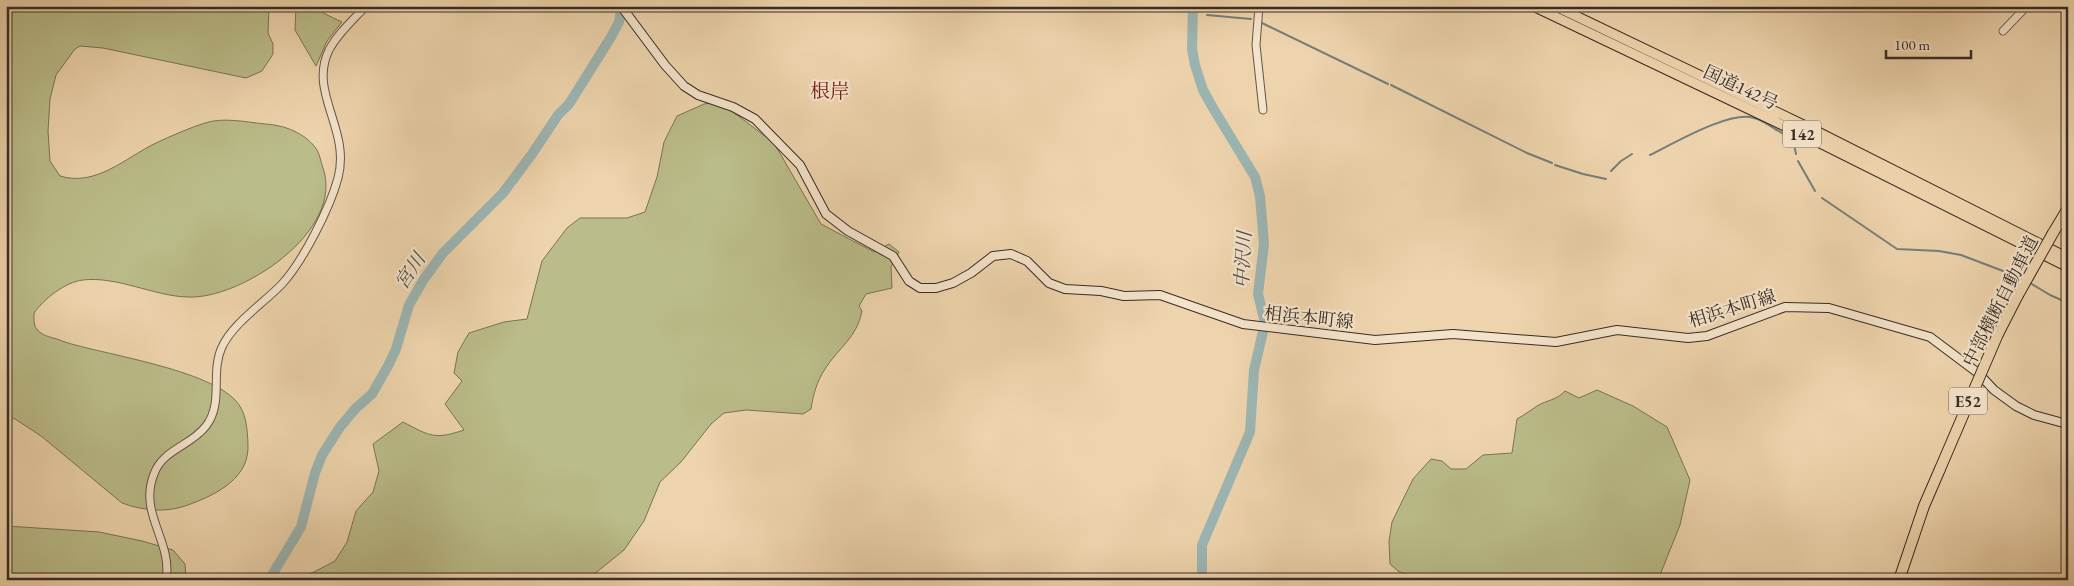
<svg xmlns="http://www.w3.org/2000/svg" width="2074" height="586" font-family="'EB Garamond','Noto Serif JP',serif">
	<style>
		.green { fill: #babc89; stroke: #787458 }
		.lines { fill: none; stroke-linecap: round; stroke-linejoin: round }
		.stream { stroke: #747f7b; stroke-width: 2 }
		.river { stroke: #9cb6b4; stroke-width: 10 }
		.tertiary-casing { stroke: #655648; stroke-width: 9 }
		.secondary-casing { stroke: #372c26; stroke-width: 10 }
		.trunk-casing { stroke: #372c26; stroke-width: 11 }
		.motorway-casing { stroke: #372c26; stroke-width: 12 }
		.tertiary { stroke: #f4e3ca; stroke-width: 7 }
		.secondary { stroke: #f4e3ca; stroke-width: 8 }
		.trunk { stroke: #eed4ad; stroke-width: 9 }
		.motorway { stroke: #eed4ad; stroke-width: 10 }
		.motorway-bridge-casing { stroke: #372c26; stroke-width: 12; stroke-linecap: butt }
		.motorway-bridge { stroke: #eed4ad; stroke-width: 10 }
		.labels { text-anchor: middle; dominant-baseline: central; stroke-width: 4.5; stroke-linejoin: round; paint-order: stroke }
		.shield { fill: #f4e3ca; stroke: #706357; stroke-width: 1 }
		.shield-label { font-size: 16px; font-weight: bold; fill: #372c26 }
		.street-label { font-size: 18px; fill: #372c26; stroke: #f4e3ca }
		.water-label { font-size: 19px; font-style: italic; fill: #504e4a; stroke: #f4e3ca }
		.quarter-label { font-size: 20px; fill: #7a1f14; stroke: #f4e3ca }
	</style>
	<rect width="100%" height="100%" fill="#eed4ad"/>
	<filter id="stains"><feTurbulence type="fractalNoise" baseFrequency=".004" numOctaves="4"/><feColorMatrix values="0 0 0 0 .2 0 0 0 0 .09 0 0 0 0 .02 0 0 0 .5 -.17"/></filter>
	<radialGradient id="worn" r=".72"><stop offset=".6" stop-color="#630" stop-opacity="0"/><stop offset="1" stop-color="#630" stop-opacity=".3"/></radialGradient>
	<!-- green -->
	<path class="green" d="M6,6H269L268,33L273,44V54L262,71L246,78L103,48L80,46L75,49L56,75L50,99L48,131L50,161L60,176C96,187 125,158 156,143C171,136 189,128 205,123C223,117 246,122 265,124C284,125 306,133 317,150C320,155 321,163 323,168C345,231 241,300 187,297C154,296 117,276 83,280C65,282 44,299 34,313C34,321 33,328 41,333C46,337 56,338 62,341C102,355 221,370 241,408C247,419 248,436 248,449C247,481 211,497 185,506C164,513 141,510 122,503L41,436L15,419L6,416Z
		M296,6H323V13L342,22L327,41L316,66L295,30Z
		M720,102L774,143L821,224L874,252L889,244L899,252L891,267L892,288L866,294L859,306L862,311C857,338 838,348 825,369C817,381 813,395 811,409L803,414L746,410L724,413L711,424L681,462L660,482L644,521L624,550L587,580H313L310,574L335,561L347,542L356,511L373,492L379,471L373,444L403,422C430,436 434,440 464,430L445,404L462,381L454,373L458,352L469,333L504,322L527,319L542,261L567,228L580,218H627L645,212L657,177L664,142L677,116L704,104Z
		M1597,390L1633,406L1667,427L1690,480L1680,525L1658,580H1417L1398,571L1390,564L1389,541L1392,522L1413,479L1431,459L1442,461L1451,469H1466L1483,455L1512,453L1517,419C1524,415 1530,411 1537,406C1547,400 1557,400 1565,391L1579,398Z
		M6,526L99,532L142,541L173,550L185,564L186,580H6Z"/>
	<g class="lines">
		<!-- stream -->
		<path class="stream" d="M1193,13L1196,14
			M1207,15L1251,19
			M1262,23L1388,84
			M1391,85L1527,153L1552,163
			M1650,155C1673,144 1730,110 1754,118C1762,120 1769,125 1775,129C1787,135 1794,140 1796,154
			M1798,161L1815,191
			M1555,165L1583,174L1606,179
			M1611,171L1621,161L1632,154
			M1822,198L1897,249L1939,251L1961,255L2024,279
			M2030,283L2050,295L2068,303"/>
		<!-- river -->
		<path class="river" d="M1193,6L1192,49L1195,65L1203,90L1213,108L1255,177L1260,196L1264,244L1258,294L1265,323L1254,370L1250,432L1202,545V580
			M269,580L301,527L315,473L322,455L340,427L356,408L372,394L389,364L396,349L409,305L424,279L443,253L503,193L532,154L558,115L569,104L611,37L619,22L622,6"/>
		<defs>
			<path id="tertiary" d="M1259,6L1256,45L1263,110
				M2003,31L2027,6
				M166,580C173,541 138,514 154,474C163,449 191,446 206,426C224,403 210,372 222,347C233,323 264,303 282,284C303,261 330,208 338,178C351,129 308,93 329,50C338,33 353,20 366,6"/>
			<path id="secondary" d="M621,6L665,65L684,86L698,95L733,107L755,119L800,165L826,214L848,231L893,256L909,281L920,288H936L953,283L971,273L993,256L1011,254L1027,261L1049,283L1065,289L1101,291L1124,296L1160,295L1243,324L1375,340L1453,334L1556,342L1617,330L1688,338L1707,336L1785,307L1829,308L1930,337L1978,373L1994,390L2016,406L2034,415L2067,424L2068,432"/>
			<path id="trunk" d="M1533,6L1816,141L2068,267
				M1555,6L1816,131L2068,258"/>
			<path id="motorway" d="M2053,233L2068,208
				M1998,334L2018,295
				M1899,580L1924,506L1940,469"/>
		</defs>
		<!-- tertiary casing -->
		<use href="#tertiary" class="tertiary-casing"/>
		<!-- secondary casing -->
		<use href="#secondary" class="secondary-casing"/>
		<!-- trunk casing -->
		<use href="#trunk" class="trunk-casing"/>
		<!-- motorway casing -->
		<use href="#motorway" class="motorway-casing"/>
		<!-- tertiary -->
		<use href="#tertiary" class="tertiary"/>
		<!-- secondary -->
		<use href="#secondary" class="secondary"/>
		<!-- trunk -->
		<use href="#trunk" class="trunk"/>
		<!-- motorway -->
		<use href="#motorway" class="motorway"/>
		<defs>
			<path id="motorway-bridge" d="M2018,295L2053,233
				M1940,469L1998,334"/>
		</defs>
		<!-- motorway-bridge casing -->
		<use href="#motorway-bridge" class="motorway-bridge-casing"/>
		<!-- motorway-bridge -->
		<use href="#motorway-bridge" class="motorway-bridge"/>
	</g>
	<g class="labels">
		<!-- shield labels -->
		<g class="shield">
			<rect x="1783" y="120.5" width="38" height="27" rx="4"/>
			<rect x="1949" y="387.5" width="38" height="27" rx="4"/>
		</g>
		<g class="shield-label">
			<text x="1802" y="134">142</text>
			<text x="1968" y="401">E52</text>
		</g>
		<!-- street labels -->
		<g class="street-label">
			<text transform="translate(1741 87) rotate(25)">国道142号</text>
			<text transform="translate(2000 301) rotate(-63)">中部横断自動車道</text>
			<text transform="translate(1732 308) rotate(-17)">相浜本町線</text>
			<text transform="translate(1309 317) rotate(6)">相浜本町線</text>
		</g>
		<!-- water labels -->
		<g class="water-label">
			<text transform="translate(1243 260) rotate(-87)">中沢川</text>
			<text transform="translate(410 271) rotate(-57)">宮川</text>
		</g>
		<!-- quarter labels -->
		<g class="quarter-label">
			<text x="830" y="91">根岸</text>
		</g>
	</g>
	<!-- margin -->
	<rect width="2074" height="586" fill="none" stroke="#eed4ad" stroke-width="25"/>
	<rect x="8" y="8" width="2059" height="571" fill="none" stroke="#372c26" stroke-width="2.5"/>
	<rect x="12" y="12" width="2049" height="561" fill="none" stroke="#372c26"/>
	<!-- scale -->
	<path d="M1886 50v8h85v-8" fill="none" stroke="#372c26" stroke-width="2.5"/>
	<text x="1894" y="50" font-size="15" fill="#372c26" stroke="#f4e3ca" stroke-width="4" paint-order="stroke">100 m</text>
	<rect width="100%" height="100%" filter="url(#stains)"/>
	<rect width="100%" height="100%" fill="url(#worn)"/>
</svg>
